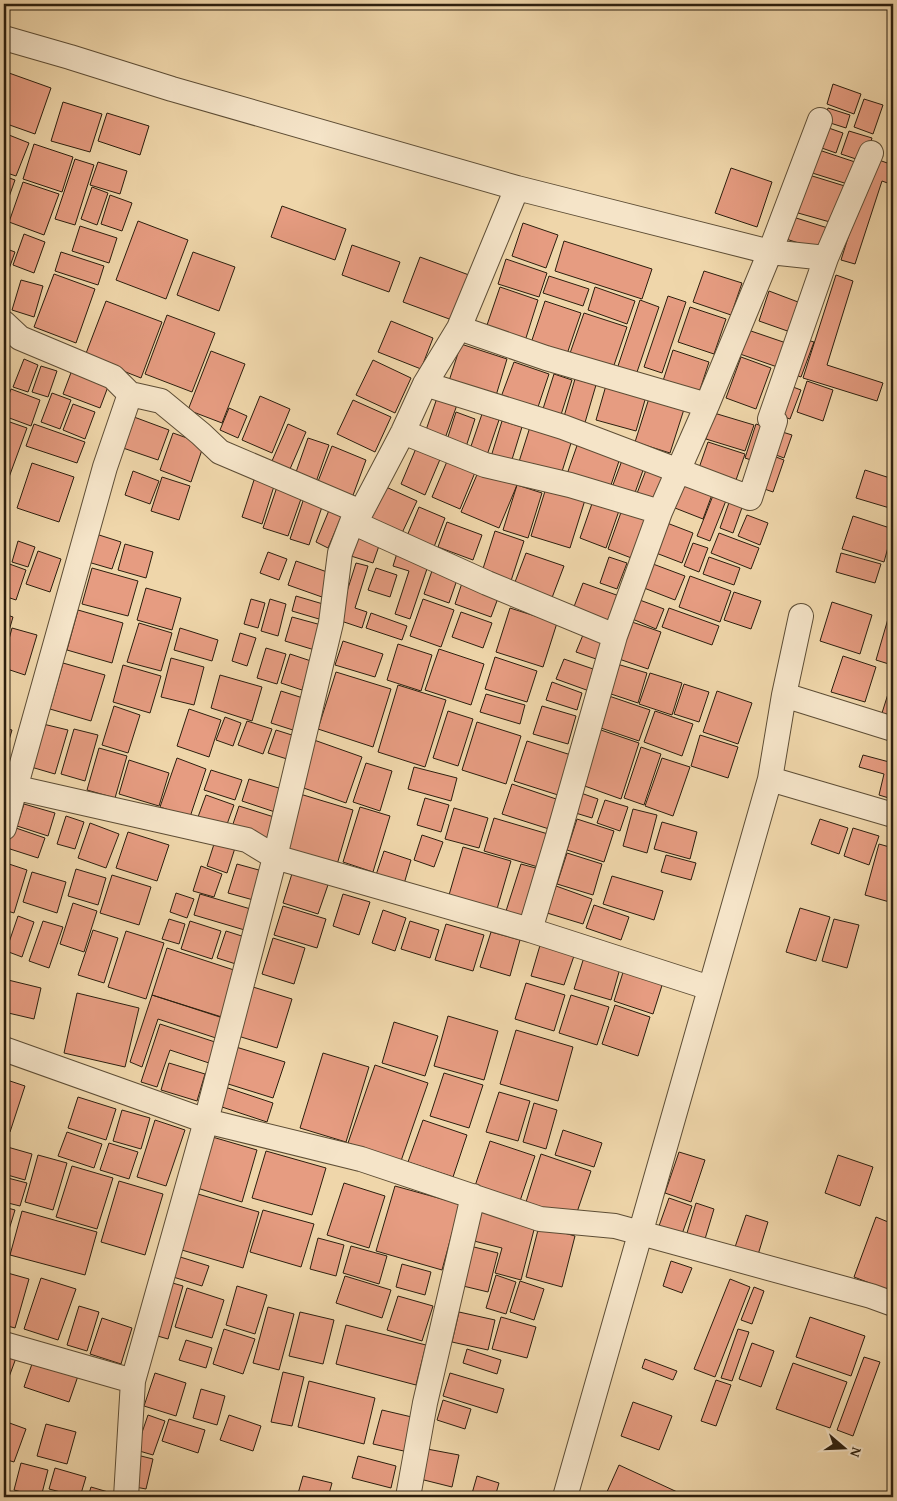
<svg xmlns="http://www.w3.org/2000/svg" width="897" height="1501" font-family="'Gentium Book Plus',serif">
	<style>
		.building { fill: #e69c81; stroke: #2c1f0e }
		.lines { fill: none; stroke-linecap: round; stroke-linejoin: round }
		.street-casing { stroke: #5d4d35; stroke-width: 26 }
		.street { stroke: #f5e4c8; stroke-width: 24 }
	</style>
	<rect width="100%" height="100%" fill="#efd6aa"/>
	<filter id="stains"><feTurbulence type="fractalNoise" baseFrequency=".004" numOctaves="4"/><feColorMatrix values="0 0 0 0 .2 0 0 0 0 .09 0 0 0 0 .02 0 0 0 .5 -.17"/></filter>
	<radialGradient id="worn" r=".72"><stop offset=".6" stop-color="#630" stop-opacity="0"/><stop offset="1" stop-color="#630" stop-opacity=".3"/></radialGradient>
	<!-- building -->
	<path class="building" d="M4,4H12L11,8L4,6Z
		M9,73L51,88L35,134L4,123V90Z
		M833,84L861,94L854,114L827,104Z
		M864,99L883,105L873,134L854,127Z
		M63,102L102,114L90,152L51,141Z
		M828,108L850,115L846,128L824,121Z
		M107,113L149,126L140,155L98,141Z
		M823,126L843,133L836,153L816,146Z
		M849,131L872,138L865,162L841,154Z
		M4,133L29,143L16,176L4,172Z
		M34,144L73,157L62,192L23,179Z
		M816,149L861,164L854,186L809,172Z
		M873,158L893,165V185L882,181L855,264L841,260Z
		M75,159L94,165L75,225L55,219Z
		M98,162L127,171L120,194L90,185Z
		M731,168L772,182L757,227L715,213Z
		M809,175L848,187L837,224L798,213Z
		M4,176L15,180L4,211Z
		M23,182L59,194L44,235L9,222Z
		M92,187L108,193L97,225L81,219Z
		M110,195L132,203L122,231L101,224Z
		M282,206L346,229L335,260L271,237Z
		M793,217L831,229L824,251L786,239Z
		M138,221L188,240L166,299L116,280Z
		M523,223L558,235L546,268L512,256Z
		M80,226L117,238L109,263L72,251Z
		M24,234L45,242L34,273L13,265Z
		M564,241L652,269L642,299L555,271Z
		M352,245L400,262L389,292L342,275Z
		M4,248L15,252L4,283Z
		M61,252L104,266L98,285L55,271Z
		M193,252L235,267L219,311L177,295Z
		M420,257L469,275L452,320L403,302Z
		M506,259L547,273L539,297L498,284Z
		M704,271L742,283L731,315L693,302Z
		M54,274L95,289L76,343L34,327Z
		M836,275L853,281L827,365L883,383L877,401L803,378Z
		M549,276L589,289L583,306L543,293Z
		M21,280L43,286L34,317L12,310Z
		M500,287L538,300L525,341L486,328Z
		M595,287L635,301L627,324L588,310Z
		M769,291L806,305L796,334L759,321Z
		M668,296L686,302L662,373L644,367Z
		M640,300L659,307L635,378L616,372Z
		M106,301L162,322L141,378L85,356Z
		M545,301L581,313L567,354L531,343Z
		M690,307L726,319L714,354L678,342Z
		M584,313L627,327L611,374L568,359Z
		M167,315L215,333L192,392L145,374Z
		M391,321L433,338L421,369L378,352Z
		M748,330L792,345L783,369L740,354Z
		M4,338L10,340L5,357L4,356Z
		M801,338L814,342L801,377L788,372Z
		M461,344L507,359L495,399L448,384Z
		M673,350L709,362L697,399L661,387Z
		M211,351L245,364L222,423L188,410Z
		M741,357L771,368L756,409L726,398Z
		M24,359L38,365L28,392L13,387Z
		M373,360L411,378L395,413L356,395Z
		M514,362L549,374L537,410L501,397Z
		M41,366L57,371L48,397L32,392Z
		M72,370L109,384L100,408L63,394Z
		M554,374L572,380L560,418L542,412Z
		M575,379L596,385L584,426L563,420Z
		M807,381L833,390L823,421L797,412Z
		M607,382L647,393L636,431L596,420Z
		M785,384L801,390L790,419L774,413Z
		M11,389L40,400L31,426L4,416V408Z
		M651,392L686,403L670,453L635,442Z
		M52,393L71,400L60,429L41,422Z
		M438,395L458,402L443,444L424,436Z
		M260,396L290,409L272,453L242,440Z
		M353,400L391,417L375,452L337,434Z
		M73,404L95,412L85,439L63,430Z
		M229,408L247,416L238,438L220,430Z
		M456,412L475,419L465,450L446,443Z
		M714,413L754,425L745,451L706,439Z
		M482,414L499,420L485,461L468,455Z
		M134,417L169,430L158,460L123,448Z
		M4,420L27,428L8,480L4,478Z
		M502,421L522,427L510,466L490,460Z
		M34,424L85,442L77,463L26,446Z
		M288,424L306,432L290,469L272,461Z
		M756,424L768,428L757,462L745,458Z
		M530,427L572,440L559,481L517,468Z
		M776,430L792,435L784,458L768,452Z
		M173,433L204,444L191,482L160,470Z
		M580,437L622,452L608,494L565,480Z
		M308,438L329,445L316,482L295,475Z
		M708,442L745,454L736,480L699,468Z
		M332,446L366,460L352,498L317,484Z
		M417,446L441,457L425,495L401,484Z
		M768,454L784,460L773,492L756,486Z
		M624,455L646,462L632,501L610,493Z
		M448,459L476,470L460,509L432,497Z
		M32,463L74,477L59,522L17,508Z
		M648,465L666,471L652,508L634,501Z
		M479,470L517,485L499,528L461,512Z
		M865,470L893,479V509L856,498Z
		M133,471L159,481L150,504L125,495Z
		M162,477L190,486L179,520L151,511Z
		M255,477L275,483L262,524L242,517Z
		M685,481L713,492L703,519L675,508Z
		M517,485L542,493L528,538L503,530Z
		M277,487L302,496L288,536L263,528Z
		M386,487L417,501L402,533L371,519Z
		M546,488L585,500L570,548L531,536Z
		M714,493L727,498L710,541L697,536Z
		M595,495L621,505L606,548L580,538Z
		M731,497L744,502L733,533L720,528Z
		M304,498L323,504L309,545L290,539Z
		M332,503L345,508L328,548L316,542Z
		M624,504L651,513L634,559L608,549Z
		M419,507L445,518L434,547L407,536Z
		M747,515L768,523L760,545L738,536Z
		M853,516L893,529L884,562L842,549Z
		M447,522L482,535L473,560L438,547Z
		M667,523L693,533L682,563L656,553Z
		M495,531L524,541L509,587L480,578Z
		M719,533L759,548L751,569L711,553Z
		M96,534L121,542L112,569L88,562Z
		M358,536L380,543L373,563L351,556Z
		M18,541L35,547L28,567L12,562Z
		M693,543L708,548L699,572L684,566Z
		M125,544L153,552L146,578L118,570Z
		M398,550L430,560L410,619L395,614L409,571L393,566Z
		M38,551L61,559L50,592L26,584Z
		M268,552L287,559L279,580L260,573Z
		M526,553L564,566L550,603L512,590Z
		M841,553L881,564L875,583L836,572Z
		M609,557L627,563L617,589L600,583Z
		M709,557L740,568L734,585L703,574Z
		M296,561L330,573L322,597L288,585Z
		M4,562L26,570L16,600L4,596Z
		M356,563L368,566L355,608L367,612L362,628L338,620Z
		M653,564L685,576L675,600L644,588Z
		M434,565L459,574L449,603L424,594Z
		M92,568L138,581L128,616L82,604Z
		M376,568L397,575L390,597L368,590Z
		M690,576L731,591L720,622L679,607Z
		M464,577L501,590L491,617L455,604Z
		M583,583L622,597L610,626L572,612Z
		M146,588L181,598L172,630L137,620Z
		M734,592L761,601L751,629L724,620Z
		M296,596L323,604L319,619L292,611Z
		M251,599L265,603L258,628L244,624Z
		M270,599L286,604L278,636L261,631Z
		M423,599L454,610L441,647L410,636Z
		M637,599L664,609L656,629L630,618Z
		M832,602L872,615L860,654L820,641Z
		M510,608L557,623L543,667L496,652Z
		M669,608L719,626L712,645L662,627Z
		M78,610L123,623L112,663L67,650Z
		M461,612L492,623L483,648L452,637Z
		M890,612L893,613L892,665L876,660Z
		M371,613L407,626L402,640L366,628Z
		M4,614L13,617L4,648Z
		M292,617L325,626L318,651L285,641Z
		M632,622L661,632L648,669L619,659Z
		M139,623L172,633L161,671L127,662Z
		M12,628L37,635L25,675L4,668V658Z
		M180,628L218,640L212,661L174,650Z
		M585,630L607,638L599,660L576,652Z
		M240,633L256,638L247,666L232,661Z
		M343,641L383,654L375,677L335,665Z
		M398,644L432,655L421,691L387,680Z
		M266,648L286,654L277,684L257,678Z
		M439,649L484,664L471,705L425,690Z
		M290,654L311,661L302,690L281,683Z
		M843,656L876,667L865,702L831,692Z
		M495,657L537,671L527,702L485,689Z
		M171,658L204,667L194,705L161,697Z
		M564,659L599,671L592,692L556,679Z
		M63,663L105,675L91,721L50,709Z
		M617,664L647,673L638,703L608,693Z
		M123,665L161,676L150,713L113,702Z
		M336,672L391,689L373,747L318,729Z
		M650,673L682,683L672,715L639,704Z
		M220,675L262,687L252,721L211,708Z
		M893,678V717L882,713Z
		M552,682L582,693L577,710L546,700Z
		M684,684L709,692L699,722L674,714Z
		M398,685L446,700L425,767L378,752Z
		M281,691L306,699L296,731L271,723Z
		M717,691L752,703L738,744L703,732Z
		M486,694L525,705L520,724L480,712Z
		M606,695L650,710L639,741L595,726Z
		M114,706L140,715L128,753L102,745Z
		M542,706L576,716L568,744L533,734Z
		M189,709L221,720L209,757L177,746Z
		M448,711L473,719L458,766L433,758Z
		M655,711L693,724L682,756L644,742Z
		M225,717L241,723L233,746L216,740Z
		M247,721L272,729L263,754L238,745Z
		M477,722L521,736L506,784L462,770Z
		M43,724L68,730L55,774L31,767Z
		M4,728L12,730L4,757Z
		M74,729L98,735L85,781L61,774Z
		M598,729L639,743L621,799L579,784Z
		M276,730L295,736L287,759L268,753Z
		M700,735L738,747L728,778L691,766Z
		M314,740L362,757L346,803L298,786Z
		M527,741L571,755L558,795L514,781Z
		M641,747L661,754L644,805L624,798Z
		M99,748L127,756L115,798L87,790Z
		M863,755L893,763L892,799L879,795L884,774L859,767Z
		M177,758L206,769L190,817L160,807Z
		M662,758L690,767L673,816L645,806Z
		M129,760L169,773L159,806L119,794Z
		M366,763L392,771L380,811L353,802Z
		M414,767L457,778L451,801L408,789Z
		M211,770L242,780L235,800L204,790Z
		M249,779L282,789L275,812L242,801Z
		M512,784L559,800L549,829L502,814Z
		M575,791L598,799L592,818L569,811Z
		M300,794L353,810L336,868L282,852Z
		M206,795L234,805L226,827L198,817Z
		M425,798L449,805L441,832L417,825Z
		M605,800L628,807L620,831L597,823Z
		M24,804L55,813L48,836L17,826Z
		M239,806L274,817L266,841L231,830Z
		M360,807L390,816L373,872L343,862Z
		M454,808L488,818L479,848L445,839Z
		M633,809L657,815L647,853L623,846Z
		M66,816L84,822L75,849L57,844Z
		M494,818L548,834L538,867L484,851Z
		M577,819L614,831L604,862L567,850Z
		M820,819L848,828L839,854L811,844Z
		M662,822L697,832L690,859L654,849Z
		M90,823L119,834L106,868L78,858Z
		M13,827L45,838L38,858L7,848Z
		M853,828L879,836L869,865L844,856Z
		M128,832L169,845L157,881L116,868Z
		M422,835L443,842L434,867L414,860Z
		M215,841L235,848L227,873L207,866Z
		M879,844L893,848V903L865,895Z
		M463,847L511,861L497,909L449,895Z
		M384,851L411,860L404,884L376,875Z
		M567,853L602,864L593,895L557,884Z
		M666,855L696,863L691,880L661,872Z
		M6,863L27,870L14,913L4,910V870Z
		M237,864L266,872L257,901L228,893Z
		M521,864L543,870L528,918L506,911Z
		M201,866L222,874L214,897L193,891Z
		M294,867L330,879L318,914L283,903Z
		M76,869L106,878L98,905L68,896Z
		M32,872L66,882L57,913L23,902Z
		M112,875L151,887L139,925L100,913Z
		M612,876L663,891L654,920L603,904Z
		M556,886L592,899L583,924L547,913Z
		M176,893L194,899L187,918L170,912Z
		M200,894L254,910L248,931L194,915Z
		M343,894L370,902L359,935L333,926Z
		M73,903L97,911L84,952L60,944Z
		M594,905L629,917L621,940L586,928Z
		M283,906L326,919L317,948L274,935Z
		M800,908L830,917L816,961L786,952Z
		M383,910L406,918L395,951L372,943Z
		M18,916L34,922L22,957L6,951Z
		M4,917L8,918L4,932Z
		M169,919L185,924L179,944L162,939Z
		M834,919L859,925L847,968L822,961Z
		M43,921L63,927L49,968L29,961Z
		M190,921L221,931L212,959L181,949Z
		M410,921L439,930L430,958L401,949Z
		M446,924L484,935L473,971L435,960Z
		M93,930L118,938L104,983L78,975Z
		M126,931L164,943L146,999L108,987Z
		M226,931L248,938L239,965L217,958Z
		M491,932L520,940L510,976L480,967Z
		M273,938L305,948L294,984L262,974Z
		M541,942L575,953L564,985L531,976Z
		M167,948L240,972L225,1018L152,995Z
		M585,954L621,965L611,1000L574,989Z
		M625,966L664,979L653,1014L614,1001Z
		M4,979L41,988L34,1019L4,1012Z
		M526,983L565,995L554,1031L515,1019Z
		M253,987L292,999L277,1048L238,1036Z
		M77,993L139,1008L125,1067L64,1053Z
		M152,995L226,1019L219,1039L158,1019L142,1067L130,1062Z
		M571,995L609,1007L597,1045L559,1033Z
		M615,1005L650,1017L638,1056L602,1044Z
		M448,1016L498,1031L484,1080L434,1066Z
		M394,1022L438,1036L425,1076L382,1063Z
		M160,1024L215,1042L209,1063L170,1050L157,1087L141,1082Z
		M516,1030L573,1047L558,1101L500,1084Z
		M236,1047L285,1062L273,1098L225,1083Z
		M323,1053L369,1067L346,1142L300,1128Z
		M169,1063L205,1074L197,1101L161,1090Z
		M375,1065L428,1083L401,1161L348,1143Z
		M444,1073L483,1085L469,1128L430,1116Z
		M4,1079L25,1086L10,1132L4,1130Z
		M225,1087L273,1103L267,1122L219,1106Z
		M499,1092L530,1101L518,1141L486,1132Z
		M78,1097L116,1109L106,1140L68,1128Z
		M534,1103L557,1110L546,1149L523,1142Z
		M122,1110L150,1118L141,1149L113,1141Z
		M155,1120L185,1130L166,1186L137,1177Z
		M423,1120L467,1135L453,1177L408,1162Z
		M563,1130L602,1143L594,1167L555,1155Z
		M67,1132L102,1144L94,1168L58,1156Z
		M209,1136L257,1150L242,1202L194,1187Z
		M490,1141L535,1156L520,1201L475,1186Z
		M109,1143L138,1152L129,1179L100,1170Z
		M4,1146L32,1154L25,1180L4,1174Z
		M266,1151L326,1168L312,1215L252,1198Z
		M679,1152L705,1160L691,1202L665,1193Z
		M541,1154L591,1171L575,1218L526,1202Z
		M38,1155L67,1163L53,1210L25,1202Z
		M838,1155L873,1167L860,1206L825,1193Z
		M72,1166L113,1178L97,1229L56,1217Z
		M4,1177L27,1183L20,1206L4,1202Z
		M119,1181L163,1194L145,1255L101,1242Z
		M344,1183L385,1196L369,1248L327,1235Z
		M395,1186L460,1204L442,1270L376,1251Z
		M191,1192L259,1212L243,1268L175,1248Z
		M669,1198L692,1206L682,1234L659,1226Z
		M696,1203L714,1209L705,1239L687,1233Z
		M475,1206L536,1222L521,1280L495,1273L502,1248L466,1239Z
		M4,1207L15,1210L4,1246Z
		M263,1210L314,1224L301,1267L250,1252Z
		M22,1211L97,1232L85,1275L10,1255Z
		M746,1215L768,1222L757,1258L734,1250Z
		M876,1217L893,1224V1292L854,1277Z
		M539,1226L575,1236L562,1287L526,1277Z
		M318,1238L344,1245L336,1276L310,1269Z
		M351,1246L387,1256L379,1284L343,1273Z
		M470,1246L498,1253L488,1292L459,1285Z
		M177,1256L209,1266L202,1286L170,1276Z
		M671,1261L692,1268L682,1293L663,1286Z
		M402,1264L431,1272L425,1295L396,1287Z
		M4,1272L29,1279L15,1328L4,1325Z
		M496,1275L516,1282L506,1314L486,1308Z
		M345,1276L391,1290L382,1318L336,1303Z
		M41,1278L76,1289L58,1340L24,1329Z
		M730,1279L750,1287L715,1377L694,1369Z
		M520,1281L544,1289L534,1320L510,1312Z
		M169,1282L183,1286L168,1339L154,1335Z
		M237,1286L267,1295L255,1334L226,1325Z
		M754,1287L764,1291L752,1324L741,1320Z
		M187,1288L224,1300L212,1338L175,1327Z
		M398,1296L433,1306L422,1341L387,1330Z
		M79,1306L99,1312L87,1351L67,1345Z
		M268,1307L294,1314L279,1370L253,1363Z
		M300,1312L334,1320L323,1364L289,1356Z
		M459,1312L495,1320L488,1350L452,1342Z
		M501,1317L536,1327L527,1358L492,1349Z
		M810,1317L865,1336L851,1376L796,1357Z
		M102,1318L132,1328L121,1364L90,1354Z
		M346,1325L426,1345L416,1385L336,1364Z
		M224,1329L255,1339L243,1374L213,1364Z
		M738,1329L749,1332L732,1381L721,1378Z
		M186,1340L212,1348L206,1368L179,1360Z
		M752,1343L774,1351L761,1387L739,1379Z
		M467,1349L501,1360L497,1374L463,1363Z
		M4,1354L16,1358L9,1377L4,1375Z
		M864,1357L880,1362L853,1436L837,1430Z
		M645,1359L677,1371L673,1380L642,1368Z
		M33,1361L78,1376L69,1402L24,1387Z
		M793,1363L847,1382L830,1428L776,1409Z
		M283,1372L304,1377L292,1426L271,1422Z
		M155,1373L186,1383L176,1416L144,1406Z
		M450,1373L504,1389L497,1413L443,1396Z
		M716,1380L731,1385L716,1426L701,1421Z
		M309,1381L375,1398L364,1444L298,1427Z
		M201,1389L225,1396L217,1425L193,1418Z
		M443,1400L471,1409L465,1429L437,1420Z
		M633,1402L672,1416L659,1450L621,1436Z
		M382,1410L416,1418L408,1452L373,1444Z
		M148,1415L165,1421L153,1455L136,1450Z
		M229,1415L261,1426L253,1451L220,1440Z
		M169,1419L205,1430L198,1453L162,1441Z
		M4,1421L26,1429L14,1462L4,1459Z
		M46,1424L76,1432L67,1464L37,1456Z
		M427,1449L459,1455L452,1487L420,1479Z
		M137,1455L153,1459L146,1489L130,1486Z
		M358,1456L396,1466L391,1488L352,1478Z
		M21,1463L48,1470L41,1497L14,1490Z
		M619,1465L688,1497H613L606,1494Z
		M55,1468L86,1477L80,1497L49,1489Z
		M303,1476L332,1483L328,1497H297Z
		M477,1476L499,1483L495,1497H471Z
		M91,1487L115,1494L114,1497H88Z
		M423,1492L442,1497H422Z"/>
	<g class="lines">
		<defs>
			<path id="street" d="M4,38L70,57L172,89L517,188L459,328L425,384L403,432L361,512L352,522L340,553L331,623L275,857L206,1121L133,1381L4,1344
				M826,258L871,153
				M4,323L20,338L113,377L130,394
				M459,328L546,358L707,405
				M425,384L563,427L750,498L775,421L770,419L826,258L770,252L517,188
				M403,432L485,465L570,485L660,512
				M352,522L487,583L615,636
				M784,695L893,729
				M770,779L893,815
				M4,785L247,840L275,857L530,930L710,988
				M4,828L105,467L130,394L161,401L201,434L220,452L361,512
				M530,930L557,840L615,636L660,512L707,405L770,252L820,120
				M4,1049L206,1121L361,1159L540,1219L615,1226L871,1296L893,1304
				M126,1497L133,1381
				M408,1497L425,1403L473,1196
				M565,1497L770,779L784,695L801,616"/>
		</defs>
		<!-- street casing -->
		<use href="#street" class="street-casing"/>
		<!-- street -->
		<use href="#street" class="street"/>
	</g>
	<!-- margin -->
	<rect width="897" height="1501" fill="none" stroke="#efd6aa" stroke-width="20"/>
	<rect x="5" y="5" width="887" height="1491" fill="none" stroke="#2c1f0e" stroke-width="2.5"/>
	<rect x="10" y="10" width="877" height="1481" fill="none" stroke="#2c1f0e"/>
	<!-- north arrow -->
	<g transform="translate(844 1448) rotate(109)" stroke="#f5e4c8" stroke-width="4" paint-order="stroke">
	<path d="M0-4L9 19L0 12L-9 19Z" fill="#2c1f0e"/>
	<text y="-8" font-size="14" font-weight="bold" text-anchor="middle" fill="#2c1f0e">N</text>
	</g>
	<rect width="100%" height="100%" filter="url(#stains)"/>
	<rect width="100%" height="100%" fill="url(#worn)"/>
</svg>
